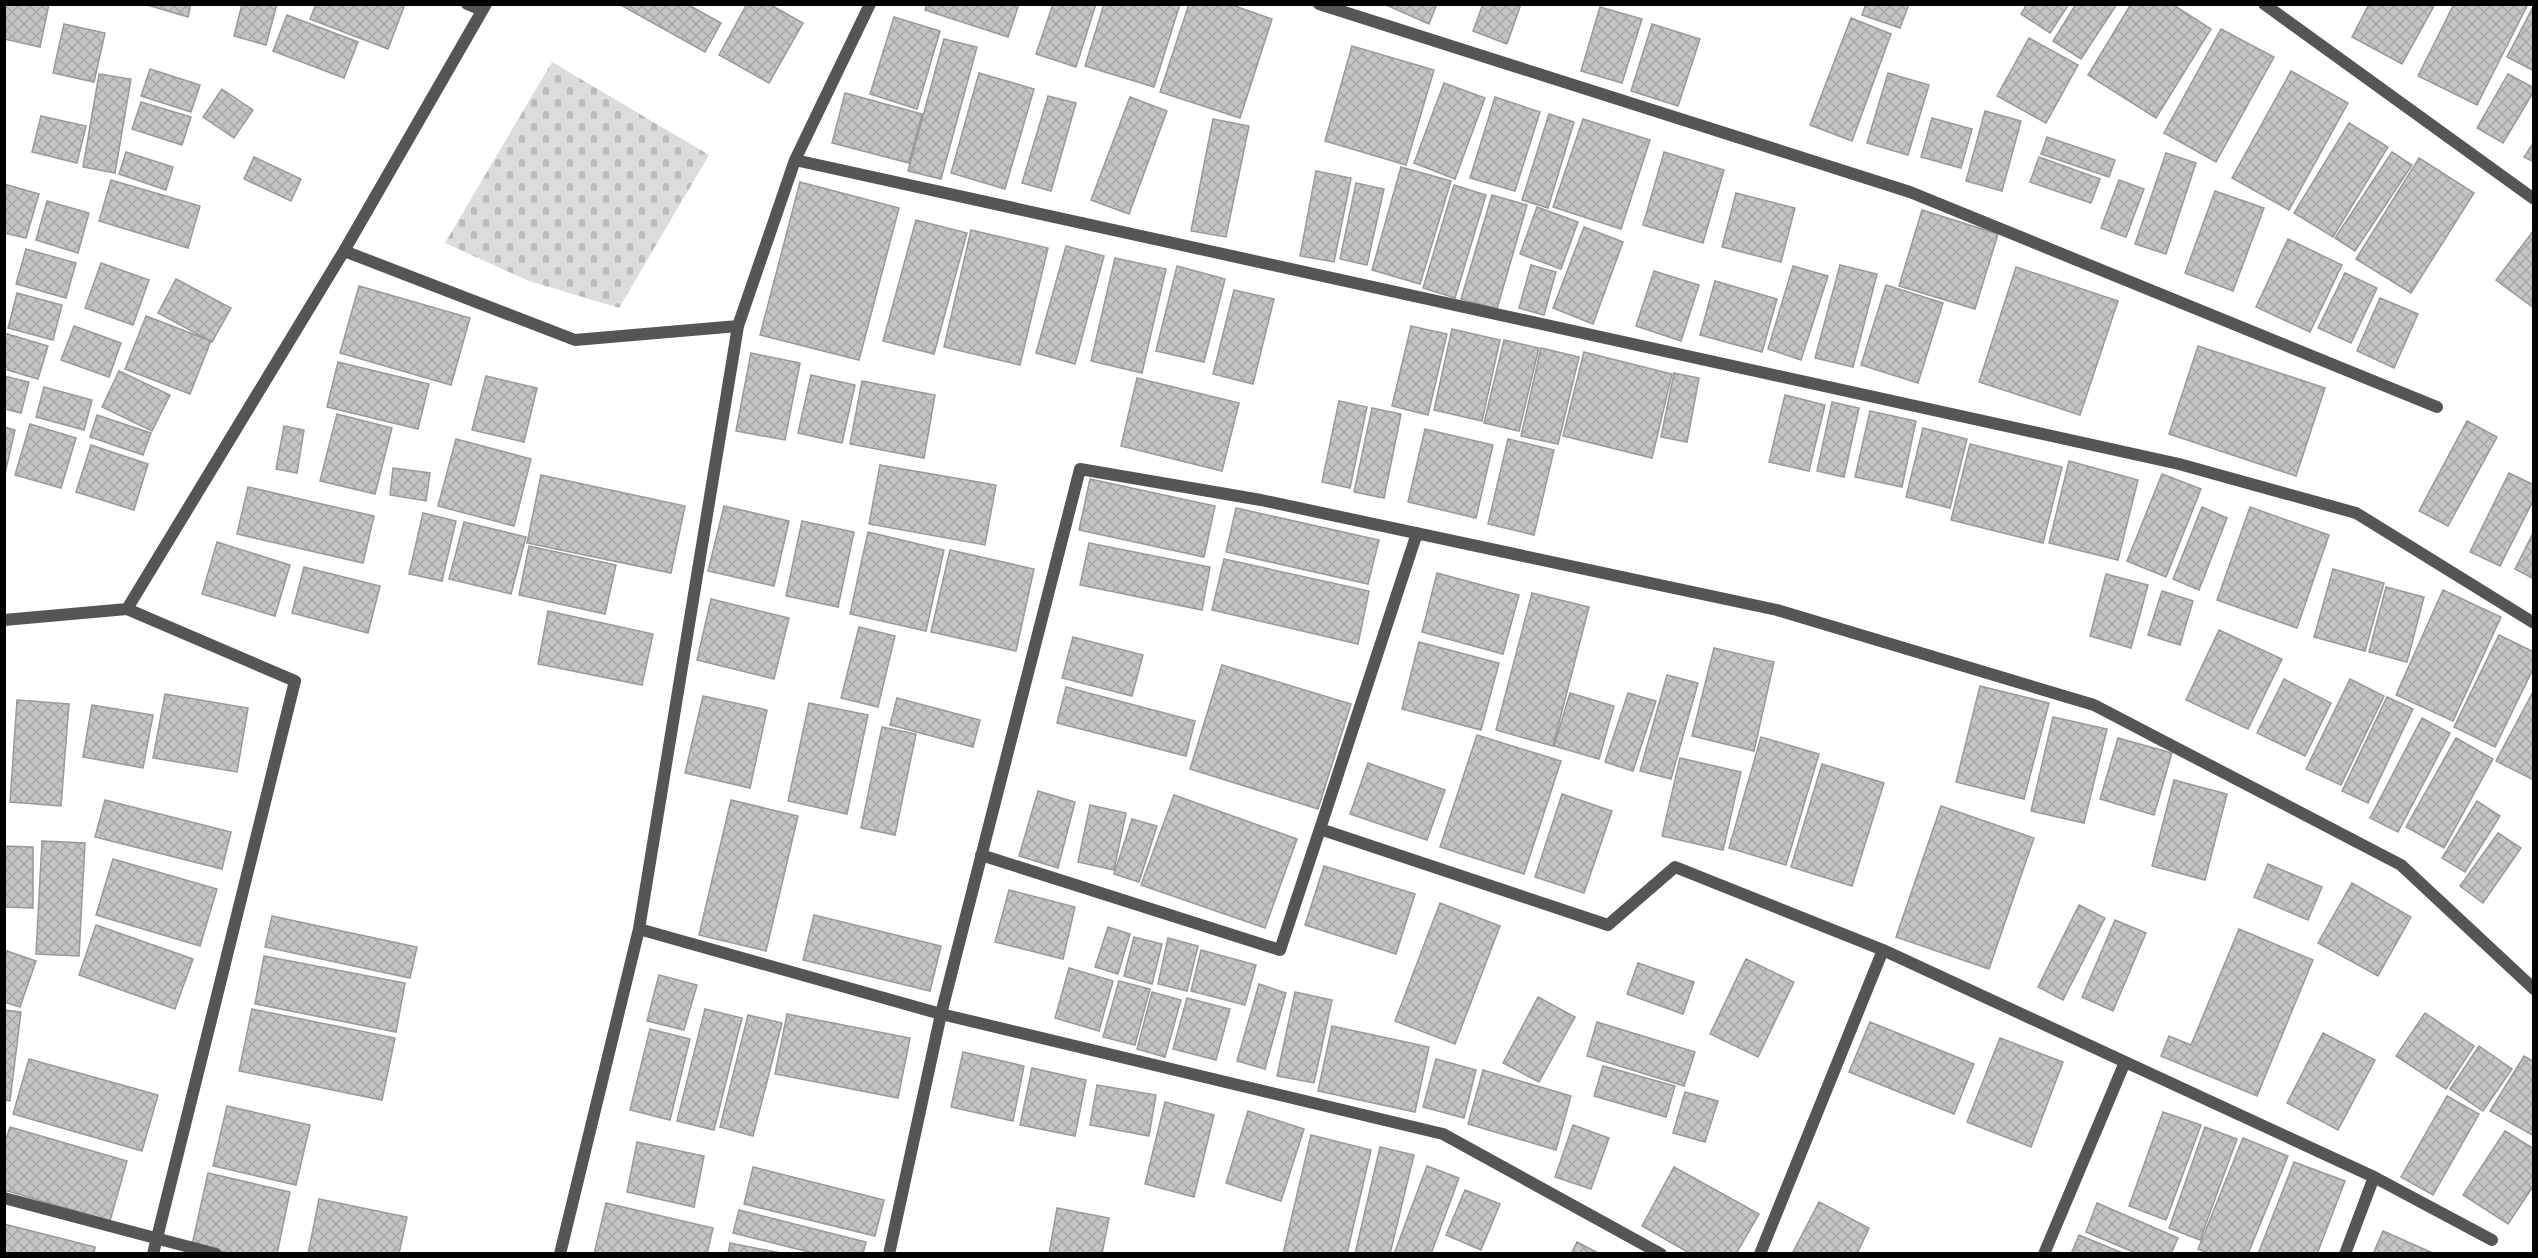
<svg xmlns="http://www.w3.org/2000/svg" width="2538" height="1258" font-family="'Fira Sans',sans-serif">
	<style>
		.cemetery { fill: url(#cemetery-stones) }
		.building { fill: url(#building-cross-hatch); stroke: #999; stroke-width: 1.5 }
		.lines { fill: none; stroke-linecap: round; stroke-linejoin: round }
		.street { stroke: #555; stroke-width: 12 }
	</style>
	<defs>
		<pattern id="cemetery-stones" width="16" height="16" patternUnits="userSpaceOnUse" patternTransform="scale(1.5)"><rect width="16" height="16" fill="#dcdcdc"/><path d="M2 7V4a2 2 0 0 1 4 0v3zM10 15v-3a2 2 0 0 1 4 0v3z" fill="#bbb"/></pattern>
		<pattern id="building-cross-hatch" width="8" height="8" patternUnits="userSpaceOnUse" patternTransform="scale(1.5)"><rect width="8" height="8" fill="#c4c4c4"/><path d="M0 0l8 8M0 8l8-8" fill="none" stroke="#a7a7a7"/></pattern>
	</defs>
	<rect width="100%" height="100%" fill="#fff"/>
	<!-- cemetery -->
	<path class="cemetery" d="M552,62L709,155L619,308L529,281L445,243Z"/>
	<!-- building -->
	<path class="building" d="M4,4H49L40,47L4,39Z
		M144,4H191L188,17Z
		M242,4H277L266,45L234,36Z
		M316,4H405L388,49L310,19Z
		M619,4H687L721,23L705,52Z
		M747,4H769L803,23L769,83L719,55Z
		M927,4H1019L1008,37L925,10Z
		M1053,4H1096L1076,67L1036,54Z
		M1104,4H1180L1154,87L1085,66Z
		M1189,4H1229L1272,19L1240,118L1160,92Z
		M1384,4H1437L1429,24Z
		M1483,4H1521L1507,44L1473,31Z
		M1866,4H1909L1900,28L1862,15Z
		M2027,4H2069L2050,33L2021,14Z
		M2076,4H2117L2081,59L2053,41Z
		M2131,4H2172L2211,29L2156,118L2088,75Z
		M2369,4H2435L2402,64L2352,37Z
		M2454,4H2528L2477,105L2418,76Z
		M2534,5V71L2507,57Z
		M1600,7L1642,19L1622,83L1581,71Z
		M287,15L358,42L344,78L273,51Z
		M894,17L940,31L917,109L870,94Z
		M1851,18L1891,34L1852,141L1810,125Z
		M64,24L105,33L94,82L53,73Z
		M1652,24L1700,39L1678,106L1631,91Z
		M2221,29L2274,57L2216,162L2164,133Z
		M2029,38L2078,65L2046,123L1997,96Z
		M944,39L977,47L941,179L908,171Z
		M1352,46L1434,70L1406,165L1325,141Z
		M150,69L200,85L191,112L141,96Z
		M2291,71L2348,103L2289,210L2232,178Z
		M979,73L1034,89L1005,189L951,173Z
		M1888,73L1929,85L1908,155L1867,143Z
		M99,74L131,79L115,173L83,167Z
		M2508,74L2534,88V91L2503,143L2477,128Z
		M1444,83L1485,98L1455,179L1414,163Z
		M222,89L253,110L234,138L203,117Z
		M845,93L922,114L909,163L832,143Z
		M1048,96L1076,103L1051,191L1022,183Z
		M1130,97L1167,111L1129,214L1091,200Z
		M1495,97L1540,112L1515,191L1470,178Z
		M141,102L191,117L182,145L132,129Z
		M1985,111L2021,121L2002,191L1966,181Z
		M1549,114L1574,122L1548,208L1522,200Z
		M41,116L86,126L77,163L32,152Z
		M1932,118L1972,129L1961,168L1921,157Z
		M1213,119L1249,126L1226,237L1191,231Z
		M1583,119L1650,140L1621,229L1553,207Z
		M2349,123L2388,147L2333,237L2294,213Z
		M2047,137L2115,160L2109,177L2041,154Z
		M2534,142V162L2524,157Z
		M126,152L173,167L166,190L119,174Z
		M1664,152L1724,170L1703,243L1643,225Z
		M2392,152L2412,165L2355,251L2335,238Z
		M2166,153L2196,163L2166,254L2135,244Z
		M254,157L301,179L291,201L244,179Z
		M2039,157L2100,179L2091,203L2030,182Z
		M2419,158L2474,193L2411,293L2356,259Z
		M1401,167L1451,181L1420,284L1372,270Z
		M1316,171L1351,178L1334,262L1300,256Z
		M111,180L200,206L188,248L99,221Z
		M2119,180L2144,189L2126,237L2101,228Z
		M800,182L899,208L859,360L760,335Z
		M1356,183L1384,189L1367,265L1340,259Z
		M4,184L39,194L26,238L4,233Z
		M1454,185L1486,195L1455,298L1423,288Z
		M2215,191L2264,208L2233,291L2185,273Z
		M1736,193L1795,208L1781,262L1722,247Z
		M1492,195L1527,205L1497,309L1461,299Z
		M47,201L89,213L78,253L36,240Z
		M1537,207L1578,222L1561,269L1520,254Z
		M1922,210L1998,234L1975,309L1899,286Z
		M916,220L967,233L934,354L883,341Z
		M1584,227L1623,242L1593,324L1553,308Z
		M971,230L1048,248L1020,365L944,347Z
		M2534,230V308L2496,280Z
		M2288,239L2342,265L2310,332L2256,307Z
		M1066,246L1104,256L1075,364L1036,353Z
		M26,249L76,263L66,298L16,284Z
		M1115,258L1166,269L1142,373L1091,361Z
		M101,263L149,280L133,325L85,308Z
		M1531,265L1556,272L1544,315L1519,308Z
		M1840,265L1877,274L1853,367L1815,358Z
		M1177,266L1225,279L1204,362L1156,351Z
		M1793,266L1828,276L1801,360L1768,349Z
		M2016,267L2118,301L2080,415L1979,382Z
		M1654,271L1699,285L1681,341L1636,326Z
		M2345,273L2377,288L2351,343L2318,328Z
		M176,279L231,308L212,342L158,313Z
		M1715,281L1777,299L1762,352L1700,335Z
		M1886,285L1943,303L1918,383L1861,365Z
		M359,286L470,318L451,385L340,353Z
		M1234,290L1274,299L1253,384L1213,374Z
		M17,293L62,305L53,340L8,328Z
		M2380,298L2418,314L2394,368L2357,351Z
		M146,316L211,341L190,394L125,369Z
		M74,326L121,343L109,377L61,360Z
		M1411,326L1447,334L1428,415L1392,406Z
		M1452,329L1500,340L1482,421L1434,410Z
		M4,333L48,346L38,379L4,369Z
		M1504,340L1539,348L1519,431L1484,423Z
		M2198,346L2325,388L2296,476L2169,434Z
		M1541,348L1579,357L1558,444L1521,436Z
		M1584,352L1672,374L1652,458L1563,436Z
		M751,353L800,363L785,440L736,431Z
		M338,362L429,384L418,429L327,407Z
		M119,371L170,395L152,431L102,407Z
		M1674,373L1699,378L1687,442L1661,437Z
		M811,375L855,385L842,443L798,433Z
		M4,376L29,382L21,413L4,409Z
		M486,376L537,388L524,442L472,430Z
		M1137,378L1239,403L1222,471L1121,446Z
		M862,381L935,395L924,458L850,444Z
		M44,387L92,400L84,430L36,417Z
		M1785,395L1825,405L1809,471L1769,462Z
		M1339,401L1367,407L1350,488L1322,482Z
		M1832,402L1859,408L1844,477L1817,471Z
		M1372,408L1401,414L1384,498L1354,492Z
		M1870,411L1916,421L1902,487L1855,477Z
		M337,414L392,428L375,494L320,481Z
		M97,415L151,433L143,455L90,437Z
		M2467,421L2497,437L2448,526L2419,511Z
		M30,424L76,438L61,488L15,475Z
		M284,426L304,430L297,473L276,469Z
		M4,427L15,430L4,478Z
		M1923,428L1967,439L1950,508L1906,497Z
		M1425,429L1493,445L1476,518L1408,502Z
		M456,439L531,459L514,526L438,506Z
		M1508,439L1554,450L1534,535L1488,524Z
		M1970,444L2062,467L2043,543L1951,520Z
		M91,445L148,464L134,510L76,492Z
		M2069,461L2138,480L2118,560L2049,543Z
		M880,465L996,485L985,545L869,524Z
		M393,468L430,473L426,501L390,495Z
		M2509,473L2534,485V499L2500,566L2470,552Z
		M2162,474L2201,489L2166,577L2127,561Z
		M541,475L685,506L671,573L527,543Z
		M1090,479L1215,506L1204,557L1079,530Z
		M248,487L374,516L363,563L237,534Z
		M724,506L789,521L774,586L708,571Z
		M2202,507L2227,518L2199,590L2173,579Z
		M2250,507L2329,535L2297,628L2217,600Z
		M1236,508L1379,540L1368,584L1226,552Z
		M423,513L456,521L442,581L409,574Z
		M802,521L854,532L838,607L786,596Z
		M464,522L526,537L511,594L449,579Z
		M2534,531V579L2515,569Z
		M868,532L944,550L926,631L850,614Z
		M217,542L290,565L275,616L202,594Z
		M1089,543L1210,567L1202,610L1080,585Z
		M529,546L616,565L605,614L519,595Z
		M950,550L1034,569L1016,651L931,632Z
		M1224,559L1369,591L1358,644L1212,610Z
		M304,567L380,586L368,633L292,613Z
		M2333,569L2384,583L2365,651L2314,637Z
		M1437,573L1519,595L1503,654L1422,632Z
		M2106,574L2148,585L2131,648L2090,636Z
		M2386,587L2424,597L2407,662L2369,652Z
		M2443,590L2501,617L2453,721L2396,695Z
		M2162,591L2193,601L2180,645L2148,635Z
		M1532,593L1589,607L1553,746L1496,730Z
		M711,599L789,618L774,679L697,660Z
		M548,611L653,634L642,685L538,664Z
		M859,627L895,636L878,707L841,698Z
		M2219,630L2282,659L2248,729L2186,700Z
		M2499,635L2534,652V667L2495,747L2454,727Z
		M1073,637L1143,655L1132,696L1062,678Z
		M1419,642L1499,663L1481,730L1402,709Z
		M1714,648L1774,662L1754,751L1692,736Z
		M1222,665L1351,704L1318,809L1190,769Z
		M1667,675L1698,683L1671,779L1640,771Z
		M2284,679L2331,703L2305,756L2257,733Z
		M2350,679L2384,696L2341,785L2306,769Z
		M1980,686L2049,703L2024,799L1956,782Z
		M1066,687L1195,721L1186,756L1057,723Z
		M2534,690V780L2496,761Z
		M1570,693L1614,706L1599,759L1554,746Z
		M1628,693L1656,701L1633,771L1605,762Z
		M165,694L248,708L237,772L153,758Z
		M703,696L767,710L750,788L685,773Z
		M2387,697L2413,709L2368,803L2342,791Z
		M897,698L980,720L973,747L890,725Z
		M17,700L69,704L61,806L10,802Z
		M809,703L868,715L847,814L788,801Z
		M92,705L153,715L143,768L83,757Z
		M2053,717L2107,729L2084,823L2031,811Z
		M2422,718L2450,733L2398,832L2370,818Z
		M882,727L916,734L895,835L861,828Z
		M1477,735L1561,761L1524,874L1440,847Z
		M1761,737L1819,754L1786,865L1729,848Z
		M2118,738L2172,753L2154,815L2100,799Z
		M2456,738L2493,759L2444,848L2406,827Z
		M1680,758L1741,772L1723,850L1662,836Z
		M1368,763L1445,790L1427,840L1350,814Z
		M1822,764L1884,783L1852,886L1791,867Z
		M2174,780L2227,794L2205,880L2152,866Z
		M1038,791L1075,802L1058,868L1019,856Z
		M1562,794L1612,811L1584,893L1535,877Z
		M1174,795L1297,839L1265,928L1141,885Z
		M105,800L231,832L222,869L95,837Z
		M731,800L798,816L766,951L699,935Z
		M2477,801L2500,816L2465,872L2442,858Z
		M1090,805L1126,813L1114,870L1078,862Z
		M1941,806L2034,838L1989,969L1896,937Z
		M1132,819L1157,826L1139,882L1114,874Z
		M2498,833L2521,848L2483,903L2460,886Z
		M42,841L85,843L79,956L36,954Z
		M4,846L33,847V908L4,907Z
		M113,859L217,889L200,946L96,915Z
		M2268,864L2322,887L2308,920L2254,897Z
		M1324,866L1415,894L1396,954L1305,925Z
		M2352,883L2411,917L2378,976L2318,943Z
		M1009,890L1075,907L1063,959L995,942Z
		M1440,903L1500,926L1455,1044L1395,1021Z
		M2079,905L2105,918L2063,1000L2038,987Z
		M814,915L941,946L930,991L803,960Z
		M272,916L417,947L410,978L265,947Z
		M2115,920L2146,933L2113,1011L2082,997Z
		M96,925L193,959L175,1009L79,975Z
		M1108,927L1130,934L1118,974L1095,967Z
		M2239,929L2313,960L2257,1096L2161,1056L2169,1036L2191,1045Z
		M1134,937L1162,944L1152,984L1124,976Z
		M1168,938L1198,946L1187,991L1158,984Z
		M4,950L36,961L20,1007L4,1002Z
		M1201,950L1256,965L1245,1005L1191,991Z
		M264,956L405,983L396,1032L255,1004Z
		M1746,959L1794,982L1758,1057L1710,1034Z
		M1638,963L1694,982L1683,1014L1627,994Z
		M1069,968L1113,981L1099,1031L1055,1018Z
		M659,975L697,985L684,1030L647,1021Z
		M1119,981L1150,989L1135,1045L1103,1037Z
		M1259,984L1286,993L1265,1069L1237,1061Z
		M1152,992L1181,1000L1165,1057L1137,1049Z
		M1295,992L1332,1000L1314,1083L1277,1076Z
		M1538,997L1575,1017L1539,1082L1503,1063Z
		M1187,998L1230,1009L1216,1060L1173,1049Z
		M252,1009L395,1038L382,1100L239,1071Z
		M705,1009L742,1018L714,1130L677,1121Z
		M4,1010L21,1012L10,1101L4,1100Z
		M2425,1013L2474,1046L2446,1089L2396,1056Z
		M787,1014L910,1038L898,1098L775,1074Z
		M748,1015L782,1023L753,1136L720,1127Z
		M1597,1022L1695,1052L1684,1086L1587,1056Z
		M1870,1022L1974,1064L1954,1114L1849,1072Z
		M1332,1026L1429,1047L1415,1112L1318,1091Z
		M650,1029L690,1039L670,1120L630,1110Z
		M2323,1033L2375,1060L2338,1130L2287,1103Z
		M2000,1038L2063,1062L2031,1147L1967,1122Z
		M2479,1046L2512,1069L2483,1111L2450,1089Z
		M963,1052L1024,1066L1013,1121L951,1107Z
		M2524,1056L2534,1062V1136L2490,1111Z
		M29,1059L158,1095L142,1151L13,1114Z
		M1436,1059L1476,1070L1464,1118L1423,1107Z
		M1603,1066L1675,1086L1666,1117L1594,1096Z
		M1032,1068L1086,1080L1075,1136L1020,1125Z
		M1483,1070L1571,1096L1556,1150L1468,1124Z
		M1097,1085L1156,1095L1149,1136L1090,1125Z
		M1685,1092L1718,1101L1705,1142L1673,1133Z
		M2447,1096L2479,1114L2433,1195L2401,1177Z
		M1165,1102L1214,1115L1194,1197L1145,1184Z
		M227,1106L310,1125L296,1185L213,1166Z
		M1248,1111L1304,1129L1281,1201L1226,1183Z
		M2163,1112L2201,1125L2166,1220L2129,1206Z
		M1573,1125L1609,1138L1591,1189L1555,1177Z
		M10,1127L127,1161L110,1221L4,1190V1145Z
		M2205,1127L2237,1139L2200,1240L2169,1228Z
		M2505,1131L2534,1149V1185L2508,1224L2463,1195Z
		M1311,1135L1371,1150L1347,1254H1283Z
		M2243,1138L2288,1156L2248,1254H2210L2198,1249Z
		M637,1142L704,1156L694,1207L627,1192Z
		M1380,1147L1414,1155L1390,1254H1355Z
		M2294,1162L2345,1181L2317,1254H2258Z
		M1427,1166L1459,1178L1431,1254H1394Z
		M753,1167L884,1200L875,1236L744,1204Z
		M1674,1167L1759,1214L1736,1254H1691L1642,1226Z
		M208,1173L290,1192L277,1254H233L192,1245Z
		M1465,1190L1500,1204L1481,1250L1446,1235Z
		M319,1199L407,1217L399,1254H308Z
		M1819,1202L1869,1228L1857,1254H1792Z
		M606,1203L713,1228L707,1254H594Z
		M2097,1203L2178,1238L2171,1254H2138L2086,1232Z
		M1057,1208L1109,1218L1102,1254H1049Z
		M739,1210L866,1242L863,1254H817L733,1233Z
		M4,1224L95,1247L94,1254H4Z
		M2383,1231L2435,1254H2373Z
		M2079,1235L2125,1254H2071Z
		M1577,1242L1600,1254H1571Z
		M730,1243L786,1254H728Z"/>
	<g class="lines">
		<!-- street -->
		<path class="street" d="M467,4L482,10
			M1319,4L1910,192L2437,407
			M2264,4L2534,199
			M795,160L2179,464L2356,513L2534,623
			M344,251L575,340L738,326
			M127,609L295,681L153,1254
			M4,620L127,609L344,251L486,4
			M1320,829L1417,533
			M981,855L1280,950L1320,829L1608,925L1675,867L1883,950L2374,1177L2492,1240
			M639,929L941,1014L1443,1134L1661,1254
			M4,1198L216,1254
			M560,1254L639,929L738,326L795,160L870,4
			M889,1254L941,1014L1080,469L1261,500L1777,610L2094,705L2401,865L2534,989
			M1760,1254L1883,950
			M2044,1254L2125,1062
			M2345,1254L2374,1177"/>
	</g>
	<!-- border -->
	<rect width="2538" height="1258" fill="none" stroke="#000000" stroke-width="12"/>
</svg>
